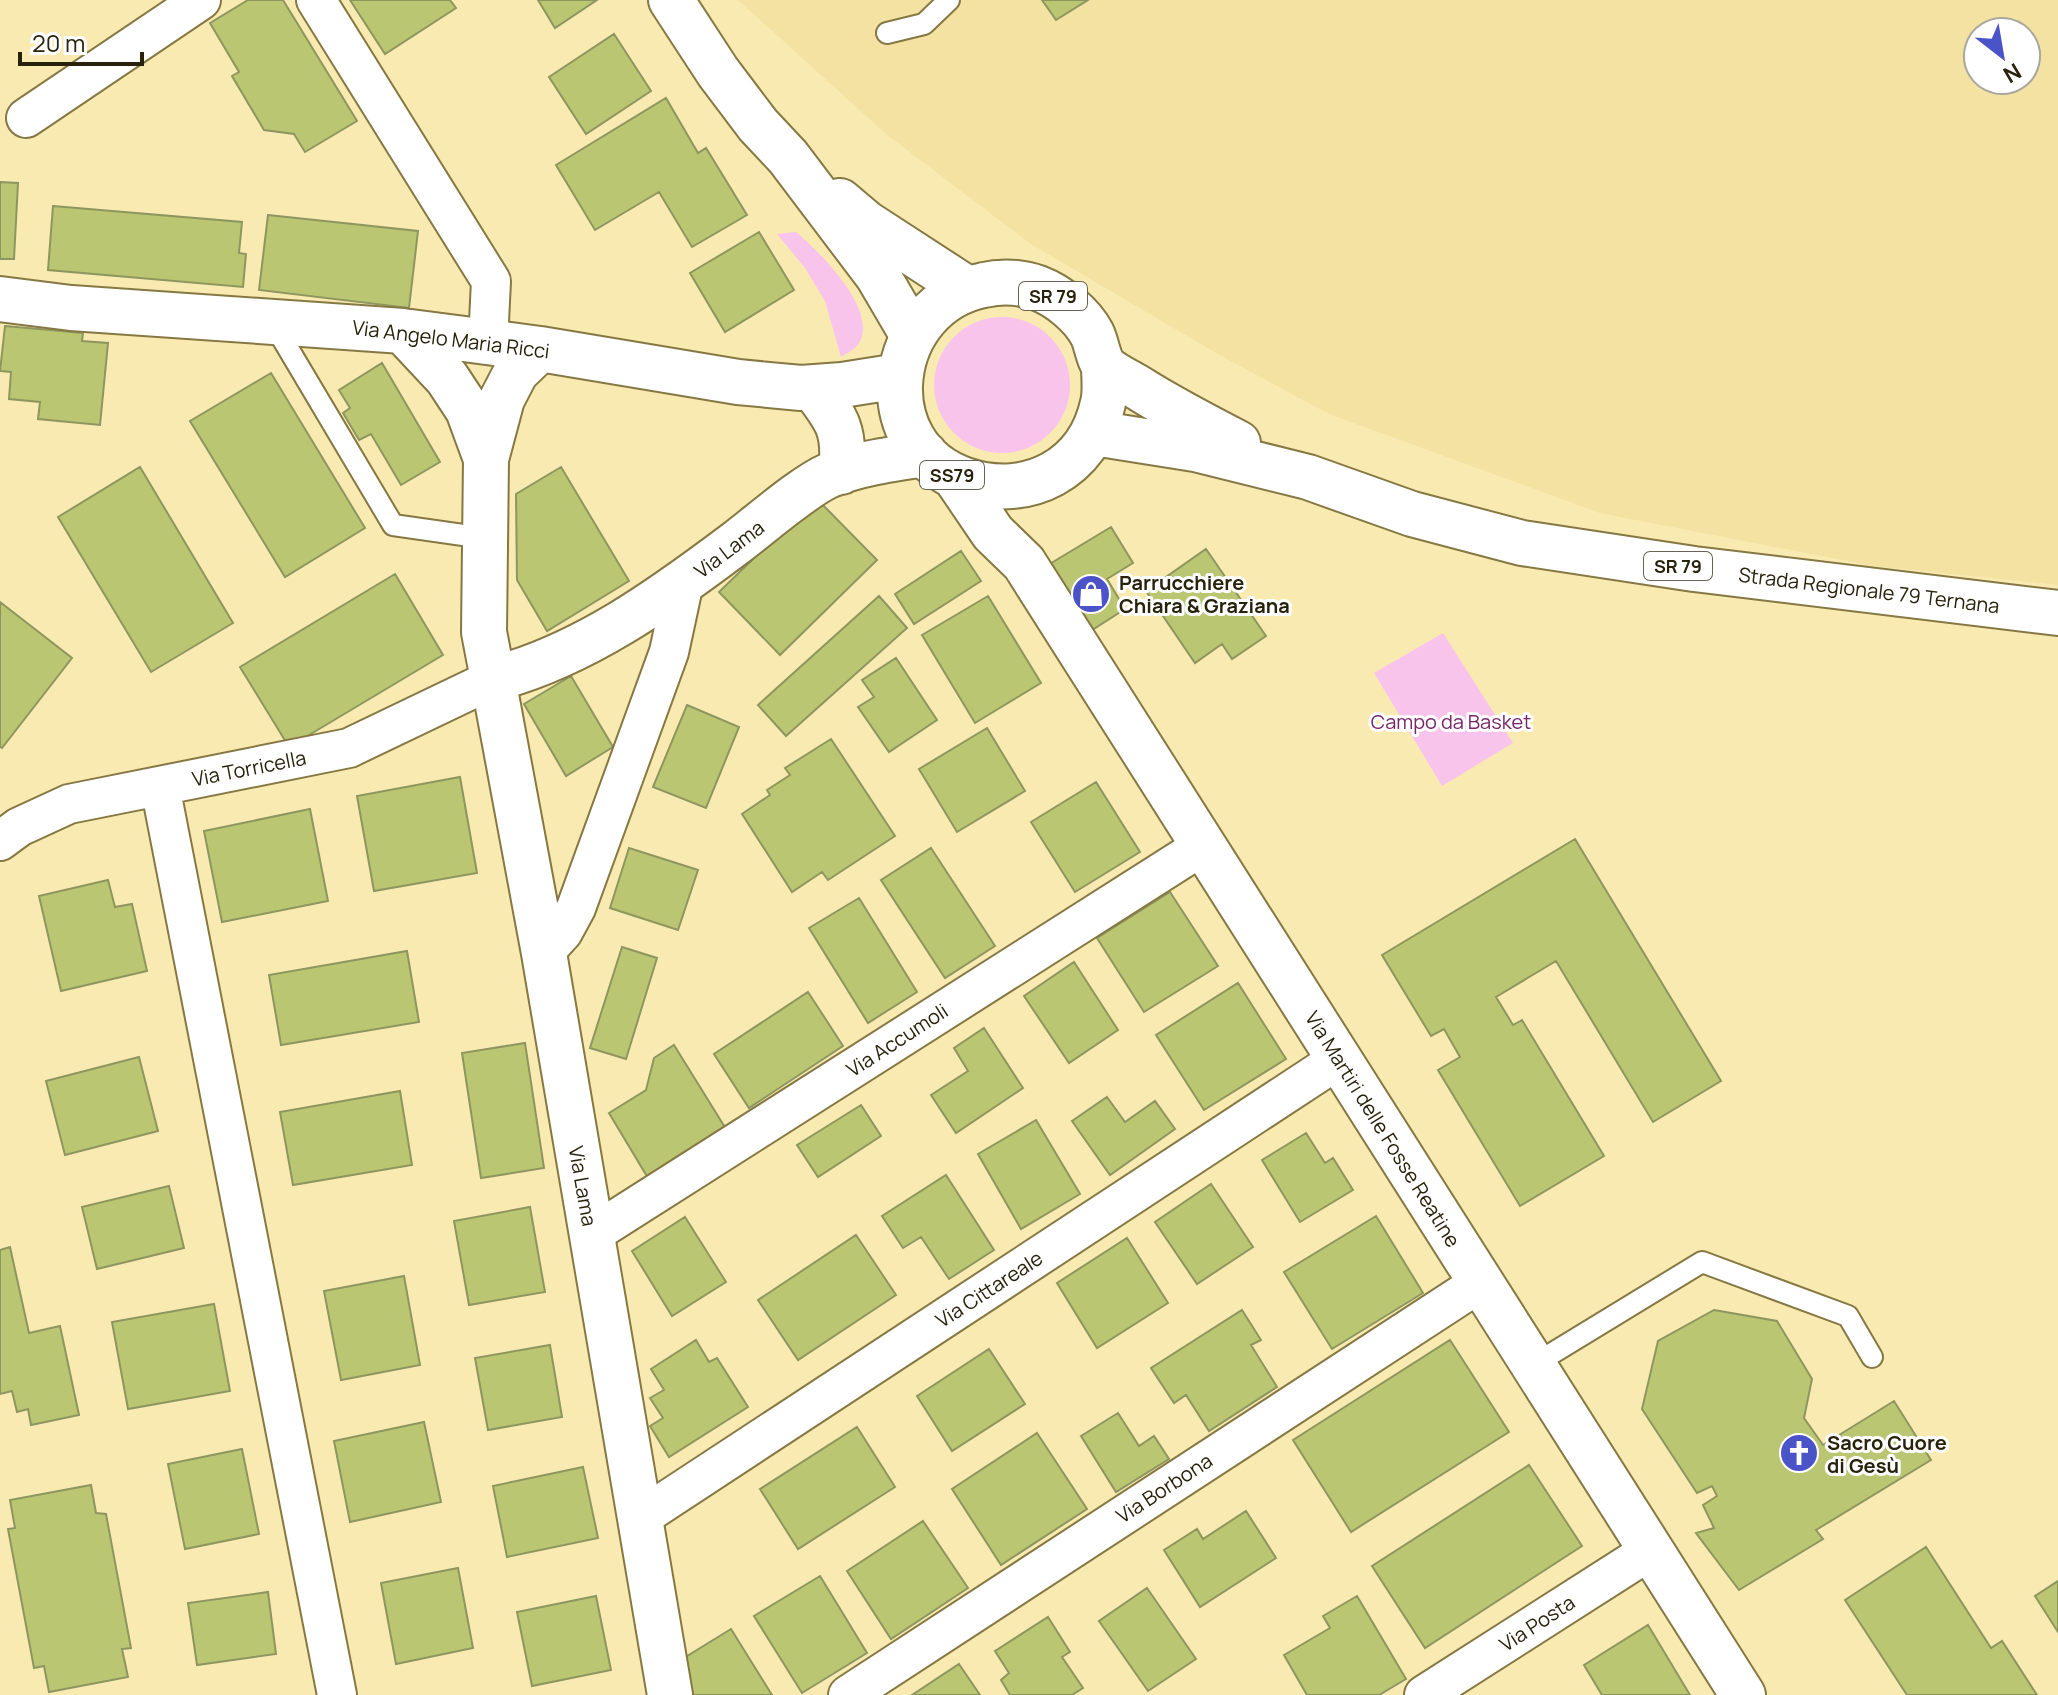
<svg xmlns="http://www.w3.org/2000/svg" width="2058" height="1695" font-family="Manrope,sans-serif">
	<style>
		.built { fill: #f3e2a1; fill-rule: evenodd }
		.green { fill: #f9c4ec }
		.building { fill: #bbc672; stroke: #8e9660; stroke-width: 2 }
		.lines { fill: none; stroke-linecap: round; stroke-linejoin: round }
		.lane-casing { stroke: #867843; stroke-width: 24 }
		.street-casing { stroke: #867843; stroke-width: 42 }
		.secondary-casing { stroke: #867843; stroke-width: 48 }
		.primary-casing { stroke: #867843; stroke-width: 48 }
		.lane { stroke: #fff; stroke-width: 20 }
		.street { stroke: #fff; stroke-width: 38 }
		.secondary { stroke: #fff; stroke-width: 44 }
		.primary { stroke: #fff; stroke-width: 44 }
		.labels { text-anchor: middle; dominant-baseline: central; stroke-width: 6; stroke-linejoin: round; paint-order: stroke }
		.shield { fill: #fff; stroke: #686455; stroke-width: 2 }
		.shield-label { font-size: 18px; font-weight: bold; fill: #28220c }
		.street-label { font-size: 20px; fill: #28220c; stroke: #fff }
		.poi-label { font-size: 20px; font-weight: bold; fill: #28220c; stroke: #fff; text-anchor: start }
		.park-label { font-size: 20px; fill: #762569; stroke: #fff }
	</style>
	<rect width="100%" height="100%" fill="#f9eab1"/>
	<!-- built -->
	<path class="built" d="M738,0H2058V585L1873,566L1600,513L1329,414L1216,353L1031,244L886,134ZM1978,32H2026V80H1978Z"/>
	<!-- green -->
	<path class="green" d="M796,232C819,251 883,314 857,346C853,350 846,354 841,357L825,301L805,268L777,234Z
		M934 385a68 68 0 1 1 136 0a68 68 0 1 1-136 0Z
		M1443,633L1513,743L1442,786L1374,673Z"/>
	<!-- building -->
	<path class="building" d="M248,0H283L357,121L305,152L294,134L264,130L232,76L239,72L210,23Z
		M350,0H450L456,8L385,54Z
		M538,0H597L555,28Z
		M1042,0H1088L1056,20Z
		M614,34L651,91L586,134L549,77Z
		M666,98L698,153L706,148L747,215L692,247L659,192L595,230L556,165Z
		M0,182L18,183L14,259H0Z
		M53,206L242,222L239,253L246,254L243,287L48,270Z
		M268,215L418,231L409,308L259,290Z
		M759,232L794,290L725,332L690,273Z
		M5,326L83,333L82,341L108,343L100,425L38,419L40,402L9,399L11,372L0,371Z
		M382,363L440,462L401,485L371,434L359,440L343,413L350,408L339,390Z
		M271,373L365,528L285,577L190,421Z
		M140,467L233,623L151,672L58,517Z
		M561,467L629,581L547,631L517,580L516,494Z
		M816,498L877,560L780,655L719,592Z
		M1111,527L1133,563L1107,579L1125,609L1089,632L1048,565Z
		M1206,549L1266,636L1232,659L1222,644L1195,663L1146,591Z
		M961,551L981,581L914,624L895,594Z
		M395,574L443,655L289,747L240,667Z
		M879,596L907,628L786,736L758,705Z
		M988,596L1041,683L975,723L922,635Z
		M0,602L72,658L2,748L0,747Z
		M896,658L937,720L889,752L858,707L874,697L862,680Z
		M571,676L613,747L566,776L524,704Z
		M687,705L739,727L706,808L653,787Z
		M987,728L1025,791L957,832L919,769Z
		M831,739L895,836L828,880L822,872L792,892L742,814L770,795L767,790L790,775L785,768Z
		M460,777L477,873L374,891L357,796Z
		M1096,782L1140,852L1075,892L1031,822Z
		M310,809L328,901L222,922L204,831Z
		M1575,839L1721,1081L1653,1122L1556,961L1496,997L1513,1025L1522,1020L1604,1156L1520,1206L1438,1070L1460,1057L1444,1029L1431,1036L1382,955Z
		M629,848L698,870L678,930L610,908Z
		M931,848L995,946L945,978L881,880Z
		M108,880L115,907L132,904L147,971L61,991L39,896Z
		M1170,892L1218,966L1144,1012L1097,938Z
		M859,898L917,992L868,1023L809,928Z
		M622,947L657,958L626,1059L590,1048Z
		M407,951L419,1022L281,1045L269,975Z
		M1074,962L1118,1030L1069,1063L1024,996Z
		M1238,983L1286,1059L1204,1110L1156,1035Z
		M808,992L843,1046L749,1108L714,1054Z
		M984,1028L1023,1088L956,1133L931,1095L968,1071L954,1048Z
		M525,1043L544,1168L481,1178L462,1053Z
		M674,1045L726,1129L648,1178L609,1113L646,1090L654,1058Z
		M139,1057L158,1131L65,1155L46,1081Z
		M400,1091L412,1165L293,1185L280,1112Z
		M1107,1097L1125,1122L1155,1101L1175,1129L1110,1175L1072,1121Z
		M861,1105L881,1136L818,1177L797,1145Z
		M1036,1120L1080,1194L1021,1229L978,1154Z
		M1306,1133L1325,1163L1333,1158L1353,1190L1300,1222L1262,1160Z
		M946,1175L994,1250L949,1279L921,1237L903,1248L882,1216Z
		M1211,1184L1253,1247L1197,1284L1155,1222Z
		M169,1186L184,1248L97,1269L82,1207Z
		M530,1207L545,1292L469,1305L454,1221Z
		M1376,1216L1423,1293L1332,1349L1284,1272Z
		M685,1217L726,1282L672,1316L632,1251Z
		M856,1235L896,1295L798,1360L758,1300Z
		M1127,1238L1168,1303L1097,1348L1057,1283Z
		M10,1247L29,1333L60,1326L79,1415L31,1425L28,1409L17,1412L12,1391L0,1394V1250Z
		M404,1276L420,1365L341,1380L324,1291Z
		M214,1304L230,1391L128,1409L112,1322Z
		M1242,1310L1261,1340L1251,1345L1277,1387L1209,1431L1186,1395L1174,1403L1151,1368Z
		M1714,1310L1777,1321L1812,1379L1804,1418L1823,1445L1894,1401L1931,1460L1816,1530L1823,1539L1739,1590L1696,1533L1714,1528L1703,1505L1717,1496L1712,1486L1697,1493L1642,1409L1658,1341Z
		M696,1340L709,1362L717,1358L748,1407L669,1457L650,1426L663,1418L650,1398L664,1390L651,1369Z
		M1450,1340L1509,1432L1351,1532L1293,1440Z
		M550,1345L562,1417L488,1430L475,1358Z
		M989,1349L1025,1404L952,1451L917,1396Z
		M1118,1413L1139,1446L1154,1436L1169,1459L1116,1492L1081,1436Z
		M424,1422L441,1502L350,1522L334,1441Z
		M857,1427L895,1487L798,1549L760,1489Z
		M1037,1433L1087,1509L1001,1565L952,1489Z
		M242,1449L259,1534L185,1549L168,1464Z
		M1529,1465L1582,1546L1425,1648L1372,1566Z
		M583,1467L598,1538L507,1557L493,1486Z
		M91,1485L96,1513L106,1514L131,1648L122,1649L128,1677L49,1692L44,1666L34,1668L8,1529L15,1528L10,1500Z
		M1246,1511L1276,1558L1200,1607L1164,1550L1197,1529L1203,1539Z
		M923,1521L968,1588L891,1639L847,1571Z
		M1926,1547L1991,1648L2002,1641L2037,1695H1907L1845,1600Z
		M458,1568L473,1648L396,1664L381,1583Z
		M820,1576L867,1653L802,1693L754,1616Z
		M2058,1581V1632L2035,1596Z
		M1147,1588L1196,1659L1148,1691L1099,1621Z
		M268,1592L276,1654L197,1665L188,1603Z
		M596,1596L611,1670L532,1686L517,1612Z
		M1357,1596L1406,1679L1379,1695H1307L1284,1655L1330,1628L1323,1616Z
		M1048,1617L1070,1652L1062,1657L1083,1688L1072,1695H1010L1001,1680L1009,1673L995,1651Z
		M1648,1625L1690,1695H1602L1584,1665Z
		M731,1629L772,1695H692L684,1658Z
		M959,1664L980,1695H912Z"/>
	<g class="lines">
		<defs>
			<path id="lane" d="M887,33L924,24L949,0
				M273,323L393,525L484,538
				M1533,1365L1702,1262L1848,1316L1872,1357"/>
			<path id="street" d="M316,0L491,281L488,342
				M26,118L201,0
				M160,786L337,1695
				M0,841L19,827L69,804L349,748L493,679
				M544,953L563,932L576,908L669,652L684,582
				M591,1235L1204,845
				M640,1518L1339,1059
				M848,1695L1481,1282
				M1424,1695L1651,1550"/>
			<path id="secondary" d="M671,0L718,72L758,125L788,157L878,276L912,334
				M840,201L866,223L966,288
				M955,477L993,533L1024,563L1743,1695
				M493,679L544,953L670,1695"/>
			<path id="primary" d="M0,299L71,308L403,331L540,349L738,382L801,388L842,385L899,376
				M403,331L447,378L468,410L486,459L484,632L493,679C583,656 663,598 736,543C760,525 804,486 830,475C861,463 892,459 925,454
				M1104,366C1104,378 1106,391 1103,403C1089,469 1028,501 965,480C867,447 885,304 984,285C1001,281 1021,282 1038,288C1059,296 1082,315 1092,334C1097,344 1098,360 1106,368C1114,375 1127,381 1137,387C1170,408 1203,425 1238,443
				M813,388C837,419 846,431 841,472
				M1094,433L1195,449L1308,477L1412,514L1522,543L1694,569L2058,613
				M486,459L502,399L516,372L540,349"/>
		</defs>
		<!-- lane casing -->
		<use href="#lane" class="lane-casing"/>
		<!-- street casing -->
		<use href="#street" class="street-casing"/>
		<!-- secondary casing -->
		<use href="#secondary" class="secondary-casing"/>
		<!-- primary casing -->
		<use href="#primary" class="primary-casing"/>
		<!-- lane -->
		<use href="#lane" class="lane"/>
		<!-- street -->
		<use href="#street" class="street"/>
		<!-- secondary -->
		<use href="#secondary" class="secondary"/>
		<!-- primary -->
		<use href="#primary" class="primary"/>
	</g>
	<!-- icons -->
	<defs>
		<symbol id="shop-disc" viewBox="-11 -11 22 22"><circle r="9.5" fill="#4b53c8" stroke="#fff"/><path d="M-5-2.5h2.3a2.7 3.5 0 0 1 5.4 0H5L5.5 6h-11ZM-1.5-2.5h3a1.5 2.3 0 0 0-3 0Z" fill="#fff"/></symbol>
		<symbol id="church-disc" viewBox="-11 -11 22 22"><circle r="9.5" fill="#4b53c8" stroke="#fff"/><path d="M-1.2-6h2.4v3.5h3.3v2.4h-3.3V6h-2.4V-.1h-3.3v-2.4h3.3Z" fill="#fff"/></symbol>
	</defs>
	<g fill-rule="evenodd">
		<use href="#shop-disc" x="1069" y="572" width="44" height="44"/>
		<use href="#church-disc" x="1777" y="1431" width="44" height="44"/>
	</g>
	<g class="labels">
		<!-- shield labels -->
		<g class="shield">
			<rect x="1019" y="282" width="68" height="28" rx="6"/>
			<rect x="920" y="461" width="64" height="28" rx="6"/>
			<rect x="1644" y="552" width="68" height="28" rx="6"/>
		</g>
		<g class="shield-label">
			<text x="1053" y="296">SR 79</text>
			<text x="952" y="475">SS79</text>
			<text x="1678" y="566">SR 79</text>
		</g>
		<!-- street labels -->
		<g class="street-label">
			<text transform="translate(451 339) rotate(7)">Via Angelo Maria Ricci</text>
			<text transform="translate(729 549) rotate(-37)">Via Lama</text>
			<text transform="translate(1869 590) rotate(7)">Strada Regionale 79 Ternana</text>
			<text transform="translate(249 768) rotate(-11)">Via Torricella</text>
			<text transform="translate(897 1040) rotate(-33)">Via Accumoli</text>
			<text transform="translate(1383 1129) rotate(58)">Via Martiri delle Fosse Reatine</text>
			<text transform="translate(583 1186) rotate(80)">Via Lama</text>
			<text transform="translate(989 1289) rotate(-33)">Via Cittareale</text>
			<text transform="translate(1164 1488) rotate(-33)">Via Borbona</text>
			<text transform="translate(1537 1623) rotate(-33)">Via Posta</text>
		</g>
		<!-- poi labels -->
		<g class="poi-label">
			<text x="1119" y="582">Parrucchiere<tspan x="1119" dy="23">Chiara &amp; Graziana</tspan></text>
			<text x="1827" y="1442">Sacro Cuore<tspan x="1827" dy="23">di Gesù</tspan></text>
		</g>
		<!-- park labels -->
		<g class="park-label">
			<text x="1451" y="721">Campo da Basket</text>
		</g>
	</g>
	<!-- north arrow -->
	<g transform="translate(2002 56) rotate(149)"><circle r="38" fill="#ffffff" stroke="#a9a79e" stroke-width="2"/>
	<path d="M0-6L14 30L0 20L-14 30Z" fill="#4b53c8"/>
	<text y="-12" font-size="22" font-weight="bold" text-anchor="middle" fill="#28220c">N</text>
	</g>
	<!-- scale -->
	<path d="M20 52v12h122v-12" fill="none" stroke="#28220c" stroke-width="4"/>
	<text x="32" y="52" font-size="24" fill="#28220c" stroke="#ffffff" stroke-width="6" paint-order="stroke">20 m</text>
</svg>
